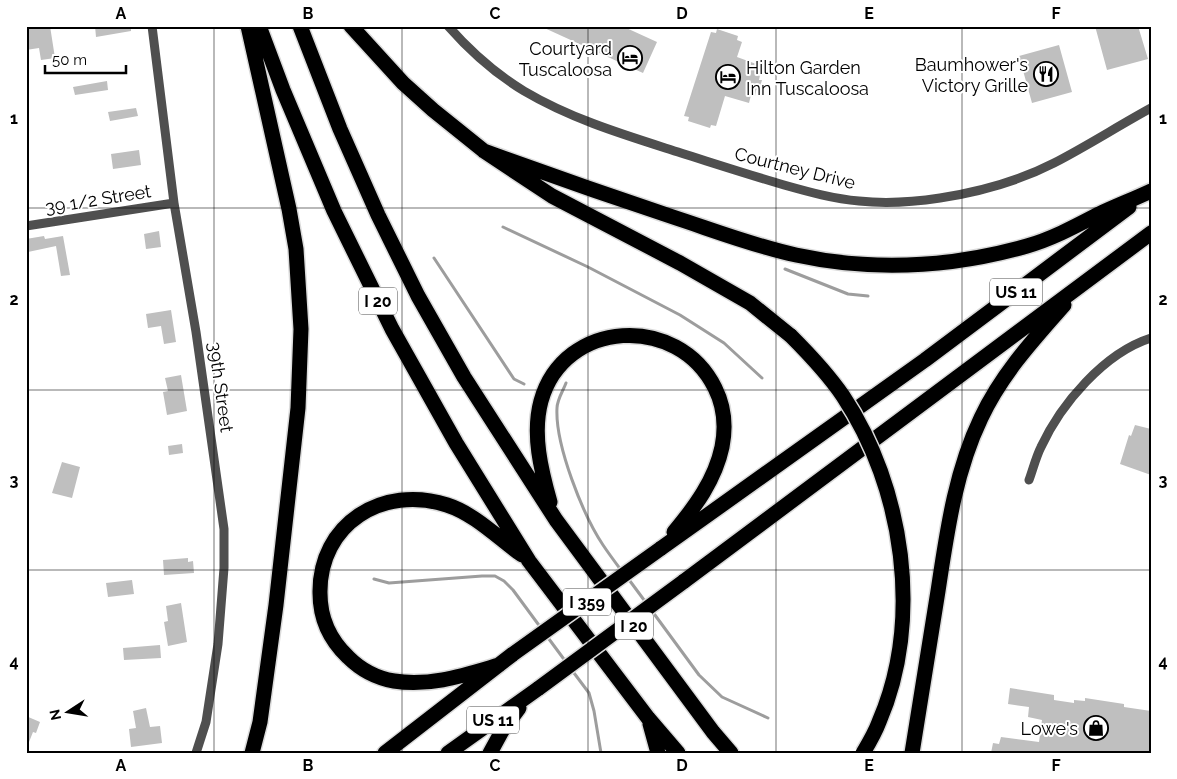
<svg xmlns="http://www.w3.org/2000/svg" width="1177" height="779" font-family="Raleway,sans-serif">
	<style>
		.lines { fill: none; stroke-linecap: round; stroke-linejoin: round }
		.stream { stroke: #9d9d9d; stroke-width: 3 }
		.building { fill: #bfbfbf }
		.highway-casing { stroke: #dbdbdb; stroke-width: 18 }
		.street { stroke: #4f4f4f; stroke-width: 9 }
		.highway { stroke: #000; stroke-width: 15 }
		.highway-bridge-casing { stroke: #dbdbdb; stroke-width: 18; stroke-linecap: butt }
		.highway-bridge { stroke: #000; stroke-width: 15 }
		.grid { fill: none; stroke: #000; stroke-width: 1; stroke-opacity: 0.55 }
		.labels { text-anchor: middle; dominant-baseline: central; stroke-width: 4; stroke-linejoin: round; paint-order: stroke }
		.shield { fill: #fff; stroke: #4c4c4c; stroke-width: 1 }
		.shield-label { font-size: 16px; font-weight: bold; fill: #000 }
		.poi-label { font-size: 18px; fill: #000; stroke: #fff; text-anchor: end }
		.street-label { font-size: 18px; fill: #000; stroke: #fff }
		.neatline { fill: none; stroke: #000; stroke-width: 2 }
		.grid-label { font-size: 16px; text-anchor: middle; font-weight: bold; fill: #000 }
	</style>
	<rect width="100%" height="100%" fill="#fff"/>
	<g class="lines">
		<!-- stream -->
		<path class="stream" d="M503,227L588,267L680,315L724,343L762,378
			M434,258L514,379L524,384
			M785,269L848,294L868,296
			M566,383C563,391 557,400 557,408C555,445 583,515 603,545C609,554 615,562 621,570
			M627,577L647,604
			M374,579L389,583L482,576H495L504,581L513,590L541,628
			M652,611L699,675L722,697L768,718
			M546,635L566,662
			M571,669L589,693L594,711L601,753"/>
	</g>
	<!-- building -->
	<path class="building" d="M26,26H50L55,58L41,60L39,48L26,50Z
		M95,26H131V31L96,37Z
		M540,26H622L657,42L643,73Z
		M1095,26H1138L1148,59L1107,70Z
		M717,29L738,36L737,40L742,42L737,57L759,65L756,74L760,75L759,80H762L759,91L756,90L755,96L751,95L749,103L725,96L716,126L711,125L710,128L688,121L689,117L684,116L711,32L716,33Z
		M1059,45L1072,92L1032,103L1019,56Z
		M107,81L108,90L75,95L73,87Z
		M136,108L138,116L110,121L108,112Z
		M139,150L141,165L113,169L111,154Z
		M159,231L161,247L146,249L144,234Z
		M44,236L45,239L63,236L70,275L61,276L56,246L28,252L26,239Z
		M171,310L176,342L164,344L161,326L148,328L146,314Z
		M181,375L187,411L167,415L163,392L168,391L165,378Z
		M1135,425L1151,429V475L1120,464L1129,435L1131,436Z
		M182,444L183,453L169,455L168,446Z
		M62,462L80,467L72,498L52,493Z
		M188,558V562L193,561L194,573L164,575L163,560Z
		M132,580L134,594L108,597L106,583Z
		M181,603L187,642L168,646L164,622L168,621L166,606Z
		M160,645L161,658L124,660L123,648Z
		M1010,688L1054,695V700L1074,703V700L1085,701V698L1124,704V707L1151,711V753H991L993,743L999,744L1001,737L1039,742L1042,720L1028,717L1029,707L1008,704Z
		M146,708L150,727L160,726L162,743L131,747L129,729L136,728L133,711Z
		M26,716L40,722L36,733L33,732L27,747Z"/>
	<g class="lines">
		<defs>
			<path id="highway" d="M248,26L289,209L296,249L301,329L298,408L276,605L260,722L252,753
				M259,26L283,90L334,211L392,329L456,443L529,561L648,718L678,753
				M300,26L340,129L378,215L418,296L464,377L556,520L713,732L731,753
				M351,26L403,83L433,110L484,151L552,196L680,263L750,303L791,336
				M484,151C547,174 610,196 673,217C713,230 754,246 796,255C874,272 949,268 1027,246C1052,239 1076,226 1099,214C1116,206 1134,199 1151,191
				M550,502C541,470 532,434 541,401C564,319 678,313 715,388C724,406 726,427 722,447C715,480 695,507 674,532
				M660,549L925,360L1129,207
				M683,582L1151,233
				M499,665C465,675 430,687 394,681C376,678 361,670 348,657C330,640 320,618 320,593C319,524 383,484 447,505C475,514 498,538 522,555
				M650,724L658,753
				M385,753L513,654
				M448,753L539,688
				M490,753L502,731L519,708
				M912,753C921,699 929,645 938,591C947,532 955,472 981,418C1001,375 1033,340 1064,305"/>
		</defs>
		<!-- highway casing -->
		<use href="#highway" class="highway-casing"/>
		<!-- street -->
		<path class="street" d="M152,26L174,203L196,332L224,529V568L218,644L206,722L196,753
			M448,26C470,51 496,74 524,91C573,120 628,136 681,153C716,164 750,175 784,185C809,192 834,199 859,201C886,204 914,202 940,198C979,192 1019,181 1054,163C1087,146 1118,126 1151,108
			M26,226L174,203
			M1029,480C1033,469 1036,457 1041,447C1061,404 1104,353 1151,338"/>
		<!-- highway -->
		<use href="#highway" class="highway"/>
		<defs>
			<path id="highway-bridge" d="M791,336C810,355 828,374 843,396C904,488 923,620 879,722C875,733 869,743 863,753
				M513,654L660,549
				M539,688L683,582"/>
		</defs>
		<!-- highway-bridge casing -->
		<use href="#highway-bridge" class="highway-bridge-casing"/>
		<!-- highway-bridge -->
		<use href="#highway-bridge" class="highway-bridge"/>
	</g>
	<!-- grid -->
	<path class="grid" d="M214,26V753M402,26V753M588,26V753M776,26V753M962,26V753M26,208H1151M26,390H1151M26,570H1151"/>
	<!-- icons -->
	<defs>
		<symbol id="hotel-ring" viewBox="-11 -11 22 22"><circle r="9.5" fill="#fff" stroke="#000" stroke-width="1.5"/><path d="M-6-4.5h1.5V1H6V5H4.5V3h-9V5H-6ZM-4 0a1.8 1.8 0 1 1 3.6 0ZM.5 0V-2.5h3Q6-2.5 6 0Z" fill="#000"/></symbol>
		<symbol id="restaurant-ring" viewBox="-11 -11 22 22"><circle r="9.5" fill="#fff" stroke="#000" stroke-width="1.5"/><path d="M-5-6h1v4h1v-4h1v4h1v-4h1v5L-1.5 .5V6h-2V.5L-5-1ZM5-6V6H3V1.5H1.5Q1.5-4 5-6Z" fill="#000"/></symbol>
		<symbol id="shop-ring" viewBox="-11 -11 22 22"><circle r="9.5" fill="#fff" stroke="#000" stroke-width="1.5"/><path d="M-5-2.5h2.3a2.7 3.5 0 0 1 5.4 0H5L5.5 6h-11ZM-1.5-2.5h3a1.5 2.3 0 0 0-3 0Z" fill="#000"/></symbol>
	</defs>
	<g fill-rule="evenodd">
		<use href="#hotel-ring" x="616" y="44" width="28" height="28"/>
		<use href="#restaurant-ring" x="1032" y="60" width="28" height="28"/>
		<use href="#hotel-ring" x="714" y="63" width="28" height="28"/>
		<use href="#shop-ring" x="1082" y="714" width="28" height="28"/>
	</g>
	<g class="labels">
		<!-- shield labels -->
		<g class="shield">
			<rect x="990" y="278.5" width="52" height="27" rx="4"/>
			<rect x="359" y="287.5" width="38" height="27" rx="4"/>
			<rect x="563" y="588.5" width="48" height="27" rx="4"/>
			<rect x="615" y="612.5" width="38" height="27" rx="4"/>
			<rect x="467" y="706.5" width="52" height="27" rx="4"/>
		</g>
		<g class="shield-label">
			<text x="1016" y="292">US 11</text>
			<text x="378" y="301">I 20</text>
			<text x="587" y="602">I 359</text>
			<text x="634" y="626">I 20</text>
			<text x="493" y="720">US 11</text>
		</g>
		<!-- poi labels -->
		<g class="poi-label">
			<text x="612" y="48">Courtyard<tspan x="612" dy="21">Tuscaloosa</tspan></text>
			<text x="1028" y="64">Baumhower's<tspan x="1028" dy="21">Victory Grille</tspan></text>
			<text x="746" y="67" text-anchor="start">Hilton Garden<tspan x="746" dy="21">Inn Tuscaloosa</tspan></text>
			<text x="1078" y="728">Lowe's</text>
		</g>
		<!-- street labels -->
		<g class="street-label">
			<text transform="translate(795 168) rotate(14)">Courtney Drive</text>
			<text transform="translate(98 199) rotate(-9)">39 1/2 Street</text>
			<text transform="translate(221 387) rotate(82)">39th Street</text>
		</g>
	</g>
	<!-- border -->
	<rect width="1177" height="779" fill="none" stroke="#ffffff" stroke-width="55"/>
	<!-- north arrow -->
	<g transform="translate(68 712) rotate(258)" stroke="#ffffff" stroke-width="4" paint-order="stroke">
	<path d="M0-4L9 19L0 12L-9 19Z" fill="#000000"/>
	<text y="-8" font-size="14" font-weight="bold" text-anchor="middle" fill="#000000">N</text>
	</g>
	<!-- scale -->
	<path d="M45 65v8h81v-8" fill="none" stroke="#000000" stroke-width="2.5"/>
	<text x="52" y="65" font-size="15" fill="#000000" stroke="#ffffff" stroke-width="4" paint-order="stroke">50 m</text>
	<rect x="28" y="28" width="1122" height="724" class="neatline"/>
	<g class="grid-label">
		<text x="121" y="19">A</text>
		<text x="308" y="19">B</text>
		<text x="495" y="19">C</text>
		<text x="682" y="19">D</text>
		<text x="869" y="19">E</text>
		<text x="1056" y="19">F</text>
		<text x="14" y="124">1</text>
		<text x="1163" y="124">1</text>
		<text x="14" y="305">2</text>
		<text x="1163" y="305">2</text>
		<text x="14" y="486">3</text>
		<text x="1163" y="486">3</text>
		<text x="14" y="667">4</text>
		<text x="1163" y="667">4</text>
		<text x="121" y="771">A</text>
		<text x="308" y="771">B</text>
		<text x="495" y="771">C</text>
		<text x="682" y="771">D</text>
		<text x="869" y="771">E</text>
		<text x="1056" y="771">F</text>
	</g>
</svg>
